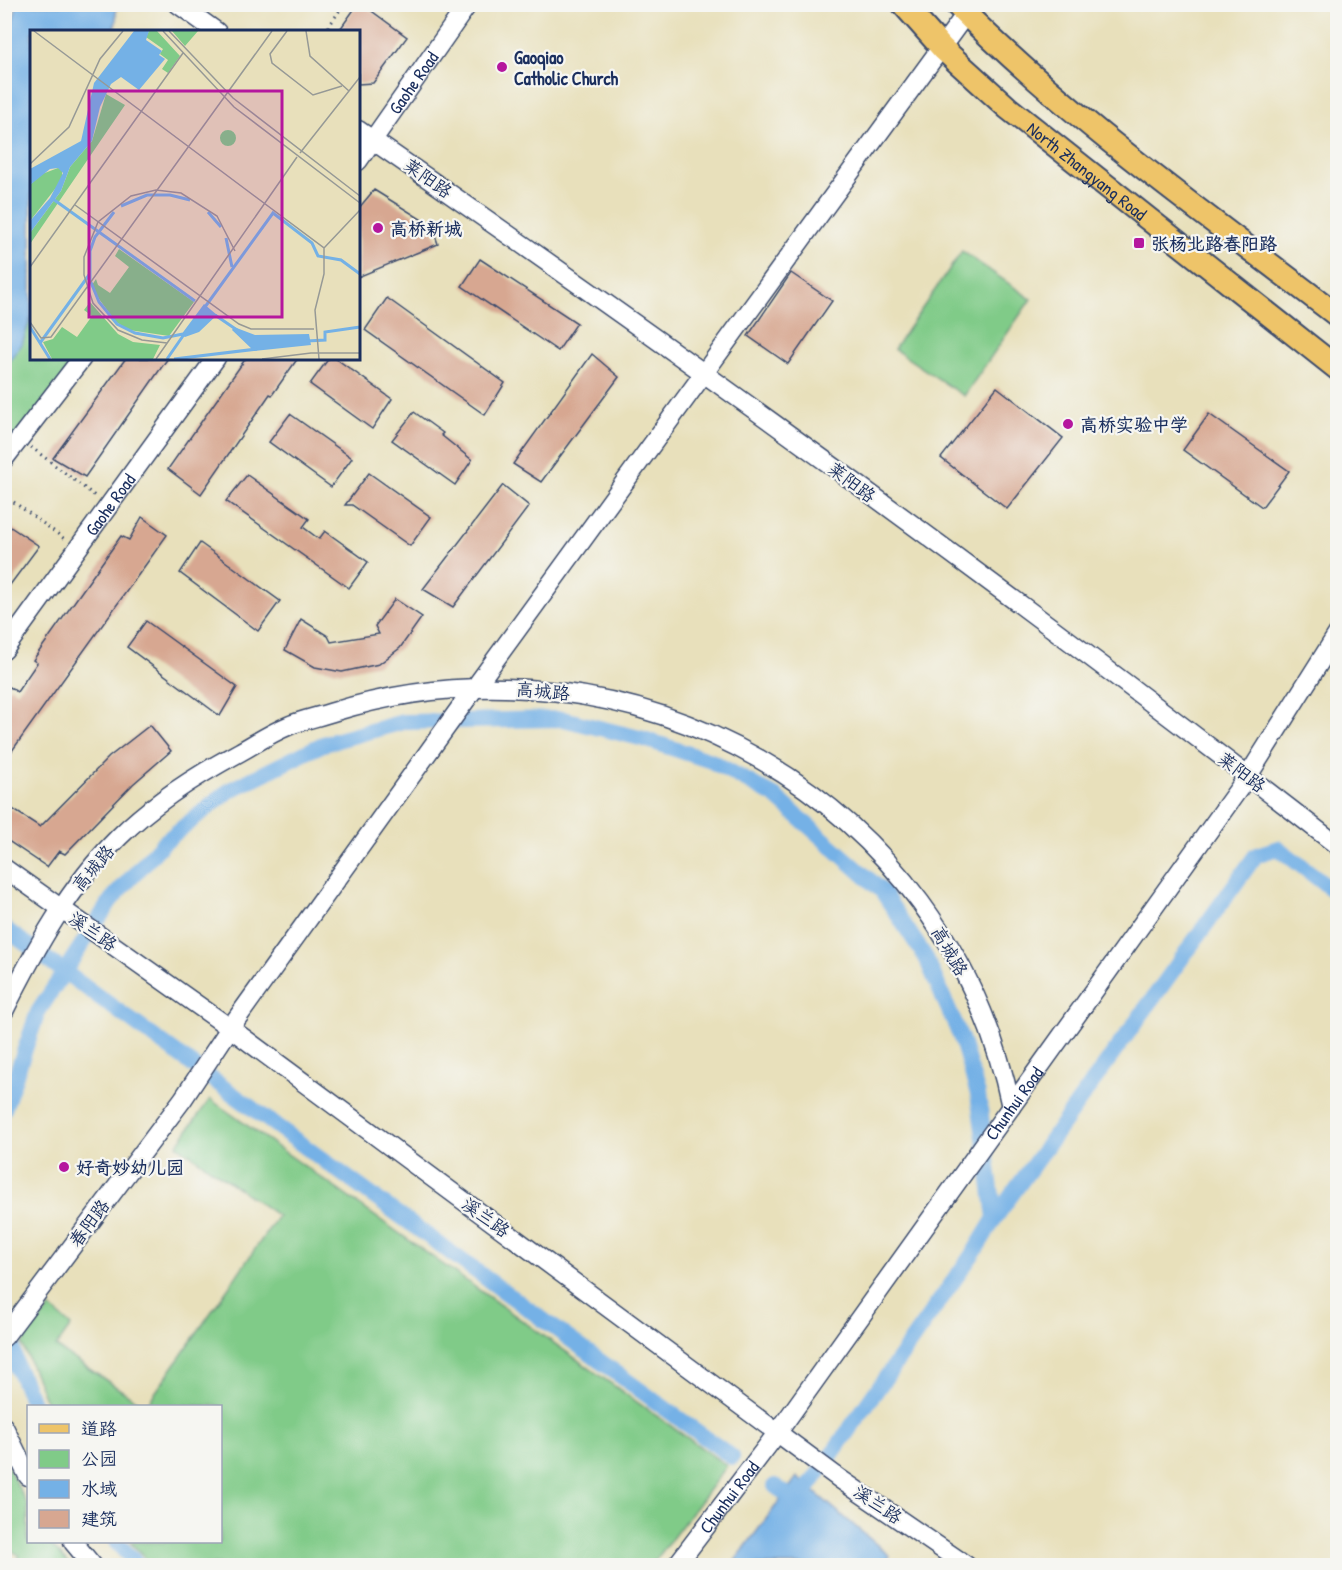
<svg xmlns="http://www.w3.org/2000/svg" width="1342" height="1570" font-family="'Patrick Hand','LXGW WenKai TC',sans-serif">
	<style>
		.green { fill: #80cb88; stroke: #4e7d73; stroke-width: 1.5 }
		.water { fill: #74b1e6; stroke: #4870a2; stroke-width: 1.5 }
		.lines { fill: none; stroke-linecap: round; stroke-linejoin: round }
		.canal { stroke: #74b1e6; stroke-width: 16 }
		.building { fill: #d7a791 }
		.minor-casing { stroke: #3a4a6c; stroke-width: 21 }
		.major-casing { stroke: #3a4a6c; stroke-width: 26 }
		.path { stroke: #3a4a6c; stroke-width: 3; stroke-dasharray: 1.5 4.5; stroke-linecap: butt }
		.minor { stroke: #fff; stroke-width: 18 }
		.major { stroke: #eec469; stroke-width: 22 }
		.poi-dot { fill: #b5179e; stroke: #f6f6f2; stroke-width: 2 }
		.labels { text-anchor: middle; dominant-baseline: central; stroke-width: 4.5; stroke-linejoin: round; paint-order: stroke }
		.poi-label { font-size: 18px; font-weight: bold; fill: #1b2f5e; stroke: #f6f6f2; text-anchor: start }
		.street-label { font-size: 18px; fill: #1b2f5e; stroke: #f6f6f2 }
		.inset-river { fill: none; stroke: #74b1e6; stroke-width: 3 }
		.inset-road { fill: none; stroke: #969996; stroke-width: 1.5 }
		.view { fill: #b5179e; fill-opacity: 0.15; stroke: #b5179e; stroke-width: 3 }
		.inset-edge { fill: none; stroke: #1b2f5e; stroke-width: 3 }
	</style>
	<rect width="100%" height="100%" fill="#f6f6f2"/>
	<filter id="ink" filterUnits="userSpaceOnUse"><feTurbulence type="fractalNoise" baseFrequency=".0167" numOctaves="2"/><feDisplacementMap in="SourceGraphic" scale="12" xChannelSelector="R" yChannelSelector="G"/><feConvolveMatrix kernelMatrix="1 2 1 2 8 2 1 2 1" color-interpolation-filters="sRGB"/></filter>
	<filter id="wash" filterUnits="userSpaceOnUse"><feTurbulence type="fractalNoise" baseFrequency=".008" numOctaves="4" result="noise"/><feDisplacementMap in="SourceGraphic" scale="24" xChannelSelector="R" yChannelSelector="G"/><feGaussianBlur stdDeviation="1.35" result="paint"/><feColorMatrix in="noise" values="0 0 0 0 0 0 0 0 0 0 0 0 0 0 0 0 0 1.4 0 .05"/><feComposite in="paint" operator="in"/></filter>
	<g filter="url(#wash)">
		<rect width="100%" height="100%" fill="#e8e0bb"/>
		<!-- green -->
		<path class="green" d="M962,251L1031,299L964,396L894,349Z
			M31,317L32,358L80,359L5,477L4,366L22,344Z
			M210,1099L727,1466L652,1565H152L130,1542H220V1406H146L278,1216L177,1145Z
			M50,1307L71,1326L56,1347L145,1406H48L22,1344Z
			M6,1463L28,1506V1542H48L70,1565H14L20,1556L5,1546Z"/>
		<!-- water -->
		<path class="water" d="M17,5H116V22L112,31L32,32L31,317L22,344L5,366L4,54Z
			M797,1477L890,1556L884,1565H732Z"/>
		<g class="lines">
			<!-- canal -->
			<path class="canal" d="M4,928L732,1457
				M4,1109L38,1012L111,900L163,843L230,790L323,744L403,722L563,719L644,739L711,761L776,797L882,891L926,958L961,1038L978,1094L995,1218
				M4,1306L17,1367L34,1406
				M775,1486L803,1506
				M796,1505L976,1249L995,1218L1256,855L1278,848L1338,894
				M116,1542L139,1566"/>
		</g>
		<g id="blocks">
			<!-- building -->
			<path class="building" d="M358,4H362L407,37L373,83L358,84V32H338Z
				M374,190L432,226L438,244L358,277V209Z
				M480,259L577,323L558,351L462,286Z
				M791,273L832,301L788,364L748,336Z
				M387,298L505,383L485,415L365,330Z
				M592,354L619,377L541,482L513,464Z
				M126,358H168L85,477L53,458Z
				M246,358H298L272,395L270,394L201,494L168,469Z
				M329,358H335L392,399L372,429L310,384Z
				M997,387L1063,438L1007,509L941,458Z
				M414,412L443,433L441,435L472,460L455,485L392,440Z
				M290,414L352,458L331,487L269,442Z
				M1209,414L1289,471L1262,507L1183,450Z
				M369,473L431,517L410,546L352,505H345Z
				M247,475L309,519L303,527L319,539L325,531L368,562L349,588L226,501Z
				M503,485L529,506L453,607L423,589Z
				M142,517L167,535L4,762V695L10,687L17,692L37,663L33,660L121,536L129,540Z
				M9,526L39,546L4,593V533Z
				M200,543L280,601L258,631L180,573Z
				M395,599L422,617L400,648L379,664L342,672L315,667L285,650L301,619L328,636L331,642L379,634L375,626Z
				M146,621L237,687L220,716L127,647Z
				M150,725L171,751L133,784L65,854L59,851L47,867L4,838V817L11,808L40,827L109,757Z"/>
		</g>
	</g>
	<g filter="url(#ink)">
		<use href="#blocks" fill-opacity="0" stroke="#3a4a6c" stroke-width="1.5"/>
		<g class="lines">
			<defs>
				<g id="minor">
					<path d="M178,4L217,32"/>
					<path d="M358,130C691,360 1019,598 1338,846"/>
					<path id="s1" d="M358,161L468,4"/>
					<path d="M4,459L82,358"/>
					<path id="s2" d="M4,650L216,358"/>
					<path d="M4,868L230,1028L840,1479L967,1566"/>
					<path d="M4,1011C35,949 69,887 119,837C154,802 197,775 240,752C256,743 271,733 288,726C302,720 318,717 333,712C631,620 948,799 1011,1107"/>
					<path d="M4,1337L183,1099L230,1028L460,708L973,4"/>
					<path d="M4,1427L28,1476"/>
					<path d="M73,1542L93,1566"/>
					<path id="s3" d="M676,1566L778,1432L1248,776L1338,633"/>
				</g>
				<g id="major">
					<path id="s4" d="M903,4L943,49L1008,108L1338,369"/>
					<path d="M956,4C1072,121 1208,216 1338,316"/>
				</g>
			</defs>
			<!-- minor casing -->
			<use href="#minor" class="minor-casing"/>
			<!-- major casing -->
			<use href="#major" class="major-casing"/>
			<!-- path -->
			<path class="path" d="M325,32L344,4
				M31,447L95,496
				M4,495L66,540"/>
			<!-- minor -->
			<use href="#minor" class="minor"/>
			<!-- major -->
			<use href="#major" class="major"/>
		</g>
	</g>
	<!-- markers -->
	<g class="poi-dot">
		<circle cx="502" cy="67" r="6"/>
		<circle cx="378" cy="228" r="6"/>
		<rect x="1133" y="237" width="12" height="12" rx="3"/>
		<circle cx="1068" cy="424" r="6"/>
		<circle cx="64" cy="1167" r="6"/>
	</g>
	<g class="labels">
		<!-- poi labels -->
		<g class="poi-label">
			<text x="514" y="57">Gaoqiao<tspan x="514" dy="21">Catholic Church</tspan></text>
			<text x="390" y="228">高桥新城</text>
			<text x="1151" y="243">张杨北路春阳路</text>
			<text x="1080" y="424">高桥实验中学</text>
			<text x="76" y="1167">好奇妙幼儿园</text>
		</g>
		<!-- street labels -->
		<g class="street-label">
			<text stroke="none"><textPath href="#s1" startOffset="96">Gaohe Road</textPath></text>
			<text stroke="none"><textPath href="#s4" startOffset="249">North Zhangyang Road</textPath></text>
			<text transform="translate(428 178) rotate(35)">莱阳路</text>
			<text transform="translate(852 482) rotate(37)">莱阳路</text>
			<text stroke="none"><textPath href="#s2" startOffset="180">Gaohe Road</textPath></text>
			<text transform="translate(543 691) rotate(5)">高城路</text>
			<text transform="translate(1242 772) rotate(37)">莱阳路</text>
			<text transform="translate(93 868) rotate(-50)">高城路</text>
			<text transform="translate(93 931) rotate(35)">溪兰路</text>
			<text transform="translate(950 951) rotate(60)">高城路</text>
			<text stroke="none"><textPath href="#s3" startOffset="573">Chunhui Road</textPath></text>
			<text transform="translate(486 1217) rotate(36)">溪兰路</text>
			<text transform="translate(89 1223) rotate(-53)">春阳路</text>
			<text stroke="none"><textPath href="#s3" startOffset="87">Chunhui Road</textPath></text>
			<text transform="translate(878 1504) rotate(34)">溪兰路</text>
		</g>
	</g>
	<!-- overview -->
	<g transform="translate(30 30)">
		<rect width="330" height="330" fill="#e8e0bb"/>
		<path d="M119,1H127L150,26L138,43L132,39L138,30L130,24L133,19L116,7ZM142,1H168L155,16ZM76,64L95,75L0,214V203L31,161L40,137L62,111ZM190 108a8 8 0 1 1 16 0a8 8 0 1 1-16 0ZM28,138L32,139V150L0,191V155L12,144ZM89,219L164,272L139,306L99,300L86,292L69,269L62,255L66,249L68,255L80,263L99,237L85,226ZM60,272L88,304L103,312L130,315L123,329H22L13,312L23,309L32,297L47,307L62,286L54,280Z" fill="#80cb88"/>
		<path d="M104,1H119L116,10L132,21L129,25L135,29L109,60L91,47L81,54L70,77L62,111L40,137L31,161L0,203V191L20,168L33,143L28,138L20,139L0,155V139L51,111L64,53ZM174,274L187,285L169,302L155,307L151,305ZM204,297L225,305L279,304L281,315L224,321L202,300Z" fill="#74b1e6"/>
		<path class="inset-river" d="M23,169L165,271M91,176L117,165H140L160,170M84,182L65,207L60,221V250L69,272L87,294L105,303L133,308L153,304M178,182L191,197M196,208L202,237M175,277L243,183L282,213L288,226L311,230L330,244M185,285L207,300M0,297L20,329M277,311L295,310V302L330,297M10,313L59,245M137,329L155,303M144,329L227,319"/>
		<path class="inset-road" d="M4,1L294,218V244L285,280L289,329M133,1L204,77L330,173M139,1L203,68L330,166M257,1L240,24L242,33L283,65L312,56M276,1L280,26L319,61M270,123L330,47M0,134L39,97L70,29L93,1M45,175L209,294L221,299H284M294,218L330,180M0,237L153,23M0,292L11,308L21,307L242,1M137,313L112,310L88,300L63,273L54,245V227L68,192L101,166L126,160L151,163L187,186L205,221M126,329L267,127M232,329L281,323H330"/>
		<path class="view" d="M59,61H252V287H59Z"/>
		<rect width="330" height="330" class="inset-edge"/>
	</g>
	<!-- margin -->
	<rect width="1342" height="1570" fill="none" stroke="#f6f6f2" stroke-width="24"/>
	<!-- legend -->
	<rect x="27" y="1405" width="195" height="138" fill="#f6f6f2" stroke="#9ea6b7" stroke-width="1.5"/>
	<rect x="39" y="1424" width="30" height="9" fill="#eec469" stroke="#9ea6b7" stroke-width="1.5"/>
	<text x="81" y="1435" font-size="18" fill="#1b2f5e">道路</text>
	<rect x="39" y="1450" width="30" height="18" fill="#80cb88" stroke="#9ea6b7" stroke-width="1.5"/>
	<text x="81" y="1465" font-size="18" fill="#1b2f5e">公园</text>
	<rect x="39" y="1480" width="30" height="18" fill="#74b1e6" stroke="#9ea6b7" stroke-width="1.5"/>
	<text x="81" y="1495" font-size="18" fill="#1b2f5e">水域</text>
	<rect x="39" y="1510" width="30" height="18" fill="#d7a791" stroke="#9ea6b7" stroke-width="1.5"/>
	<text x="81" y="1525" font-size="18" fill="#1b2f5e">建筑</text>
</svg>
